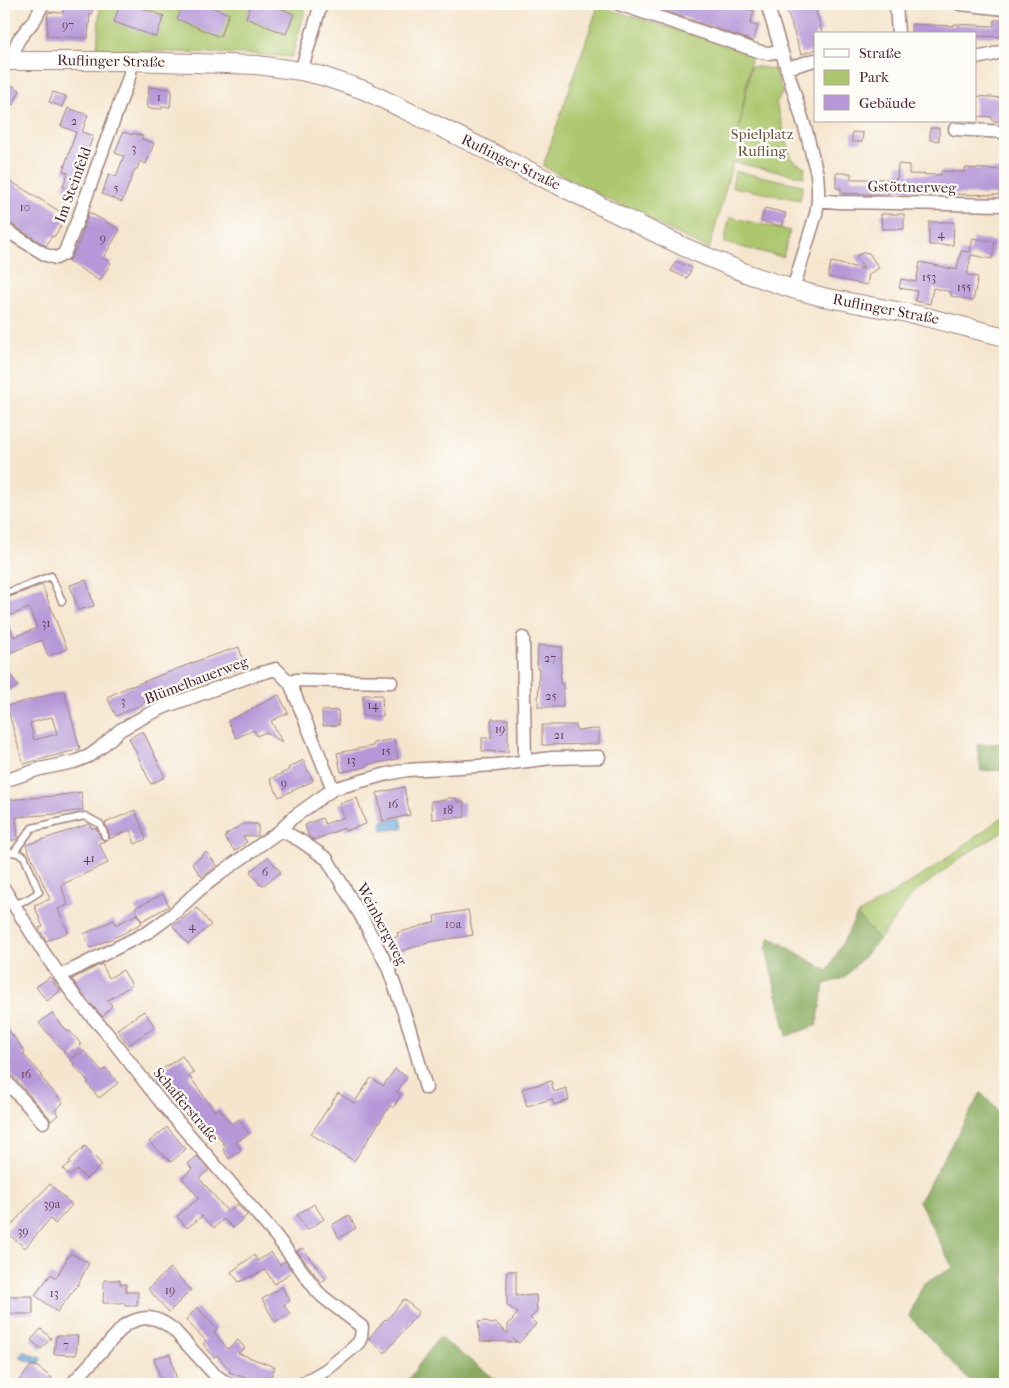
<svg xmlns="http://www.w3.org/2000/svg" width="1009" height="1388" font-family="'IM FELL French Canon',serif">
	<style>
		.green { fill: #acc76d; stroke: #7b734c }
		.forest { fill: #89ac60; stroke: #6a6646 }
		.water { fill: #6ba8dc; stroke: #5a6484 }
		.building { fill: #b698d8; fill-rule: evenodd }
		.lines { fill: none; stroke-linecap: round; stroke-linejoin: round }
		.lane-casing { stroke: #a0827c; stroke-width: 9 }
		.street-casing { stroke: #a0827c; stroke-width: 15 }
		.secondary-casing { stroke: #a0827c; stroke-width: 20 }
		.lane { stroke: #fff; stroke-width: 6 }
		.street { stroke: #fff; stroke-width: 12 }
		.secondary { stroke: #fff; stroke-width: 18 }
		.labels { text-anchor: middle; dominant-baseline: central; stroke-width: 4.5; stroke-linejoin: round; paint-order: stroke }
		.number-label { font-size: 12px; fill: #653d56 }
		.street-label { font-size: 15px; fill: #4a1f2b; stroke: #fdfcf7 }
		.park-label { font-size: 15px; fill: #67513f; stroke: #fdfcf7 }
	</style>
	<rect width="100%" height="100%" fill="#fdfcf7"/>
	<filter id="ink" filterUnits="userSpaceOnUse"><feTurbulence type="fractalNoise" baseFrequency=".02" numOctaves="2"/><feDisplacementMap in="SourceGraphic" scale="10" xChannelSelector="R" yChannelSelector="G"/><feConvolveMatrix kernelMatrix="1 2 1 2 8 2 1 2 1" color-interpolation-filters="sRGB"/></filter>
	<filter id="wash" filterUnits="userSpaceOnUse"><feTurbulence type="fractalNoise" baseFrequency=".0096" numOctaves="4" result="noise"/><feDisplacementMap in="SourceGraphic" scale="20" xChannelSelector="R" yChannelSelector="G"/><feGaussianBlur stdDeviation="1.12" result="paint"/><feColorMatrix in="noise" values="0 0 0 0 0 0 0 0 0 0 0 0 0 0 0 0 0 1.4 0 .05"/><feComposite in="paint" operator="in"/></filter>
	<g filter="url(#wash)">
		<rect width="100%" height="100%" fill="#f5e5cd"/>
		<!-- green -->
		<path class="green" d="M100,4H307L292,57L253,54L97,50Z
			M598,6L752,52L739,130L751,66L774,69L783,92L776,103L792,160L805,167L804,177L733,162L709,250L543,166Z
			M735,171L803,185L800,200L732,187Z
			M730,217L790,231L783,257L724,243Z
			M1005,815V830L966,854L914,893L879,940L857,915L931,870Z"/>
		<!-- forest -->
		<path class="forest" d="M1005,743V770L981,771L977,745Z
			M857,915L879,940L844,978L824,984L817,1025L787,1036L766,949L770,937L828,971Z
			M981,1093L1005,1117V1384H973L909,1316L924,1283L953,1268L919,1201Z
			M439,1337L502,1384H405Z"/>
		<!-- water -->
		<path class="water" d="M401,818L403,828L383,831L381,822Z
			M23,1351L41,1358L39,1365L20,1358Z"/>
		<g id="blocks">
			<!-- building -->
			<path class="building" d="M63,4H93L92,15H90L88,38L47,36L48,12L63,13Z
				M120,4H131L164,16L156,37L114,22Z
				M183,4H204L229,14L220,37L177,19Z
				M251,4H269L294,14L286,34L246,18Z
				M647,4H731L754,11L750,24L758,26L753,41L647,5Z
				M785,4H814L822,32L815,34V50L801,54Z
				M994,20H1005V37L975,36V34H911V24L954,26V24L994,26Z
				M4,81L20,90L13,105L4,100Z
				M149,87L172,89L170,107L162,106V109L147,108Z
				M53,92L66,96L62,107L49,102Z
				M975,96L1005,98V122L992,121V117L975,116Z
				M68,108L88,115L82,132L93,136L86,156L89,157L75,194L63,187L68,173L63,171L76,132L61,126Z
				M930,128H939V141L930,140Z
				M123,132L132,135L133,133L143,136L142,139L154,143L146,164L140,161L137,169H135L122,202L102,194L109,174L116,177L124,156L115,153Z
				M852,132L863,133L862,142H852Z
				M898,164L909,165V174L941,175V171L965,172V168L1005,170V192H999V195L952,194V190L923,188V191L888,190V195L869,194L841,193V188H836V173H851V179H897Z
				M4,177L67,216L54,237L52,236L46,246L8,222L4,221Z
				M765,208L786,213L782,227L761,221Z
				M89,212L120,230L103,258L111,263L100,281L68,261L72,257L83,232L82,231Z
				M881,214H904V229H882Z
				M929,222H954L953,245H929Z
				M973,238L995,242L992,259L971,255L967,275L978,277L973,301L951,296V292L933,288L930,304L915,301L917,291L899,288L901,279L916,282L920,262L957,270L961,251L970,252Z
				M864,252L869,253L879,268L869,274L867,285L828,277L831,262L864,269L856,256Z
				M676,261L692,268L687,278L671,271Z
				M86,580L94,606L78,610L70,585Z
				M42,585L67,649L48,656L42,640L4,655V599ZM29,608L37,628L14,637L6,617Z
				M538,645L562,647L560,684H563V707H538L539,669H537Z
				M239,647L245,667L221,675L144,703L116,716L107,697L130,686V687L208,657Z
				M4,664L18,686L4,694Z
				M64,691L80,749L23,764L7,706ZM52,717L57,734L34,740L30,723Z
				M279,695L288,713L271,721L282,742L266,732L257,736L254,730L236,738L228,721Z
				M363,695H382L383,716H363Z
				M338,710L339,725L323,726L322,711Z
				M491,719H508V752L482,751V738H491Z
				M542,725H576V730L599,729V744L542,745Z
				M143,731L165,777L151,784L129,738Z
				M394,739L398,759L365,765L366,767L341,772L337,753L373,746V743Z
				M303,760L313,781L279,797L270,779L289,770L288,768Z
				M404,787L410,815L383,821L377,793Z
				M81,792L83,810L56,814L16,817L18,838L16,840L4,841V800L55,796Z
				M357,798L366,824L345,831L344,828L314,840L309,837L305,825L322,818L325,824L344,817L339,804Z
				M447,798H457V802H464L465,817L432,819L431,801L447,800Z
				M135,810L146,839L135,844L130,830L109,839L110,835L105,823Z
				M89,824L91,828H96L101,838L105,841L99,843L108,863L61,885L68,905L58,909L68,932L46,941L39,928L43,927L34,905L50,899L26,845Z
				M243,824H258V836H243L247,842L235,851L224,837L227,835H225Z
				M206,852L217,865L202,877L192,864Z
				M268,857L281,872L264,885H260L250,871Z
				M163,894L169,906L142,921L135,908Z
				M197,908L211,925L188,944L173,926Z
				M468,910L473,935L428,942V943L398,952L394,938L398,936L397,933L435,922L434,916Z
				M137,914L142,923L122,934L90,948L84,934L114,920L116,925Z
				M102,964L109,978L123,970L132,985L107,1001L112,1005L103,1017L84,996L72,979Z
				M50,977L60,991L47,1001L36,987Z
				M144,1011L155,1027L128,1045L117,1029Z
				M52,1013L68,1032L70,1031L81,1044L79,1046L80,1047L71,1060L39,1023Z
				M4,1024L25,1052L23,1054L42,1075L41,1077L63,1103L55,1110L58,1115L51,1121L49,1117L10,1073L12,1071L4,1059Z
				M84,1051L102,1071L106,1068L118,1083L99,1098L87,1083L89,1082L73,1065L74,1064L71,1060Z
				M182,1056L194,1073L189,1076L215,1111L219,1108L231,1124L239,1119L249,1134L236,1142L241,1150L229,1159L223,1149L226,1147L213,1129L209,1132L196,1114L191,1117L171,1089L168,1091L155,1074Z
				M395,1069L407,1077L397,1092L401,1095L393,1108L390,1106L354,1161L311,1134L338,1093L354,1103L371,1078L383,1086Z
				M551,1081L554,1092L566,1088L569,1100L554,1105L552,1099L527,1106L522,1089Z
				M167,1127L186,1149L171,1162L149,1142Z
				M85,1146L102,1165L86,1179L77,1170L70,1176L63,1169L71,1162L69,1161Z
				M197,1156L209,1170L199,1178L228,1212L237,1204L247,1215L233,1228L224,1219L214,1228L202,1216L187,1228L177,1216L199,1198L182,1178L192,1169L188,1164Z
				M50,1184L72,1205L55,1224L50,1219L25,1248L6,1232L21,1214Z
				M314,1204L324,1219L307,1230L297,1215Z
				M349,1215L356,1228L339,1238L332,1225Z
				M302,1248L326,1279L321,1282L297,1251Z
				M271,1252L280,1265L285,1261L292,1271L275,1284L265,1270L239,1282L231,1272L254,1255L258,1261Z
				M70,1253L89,1263L77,1286L57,1312L35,1295L51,1274L56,1278Z
				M170,1268L191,1290L169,1312L148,1289Z
				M507,1271H516V1296L536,1295L537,1312L530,1318L536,1324L519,1343L513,1338L516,1342H510L508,1343V1342L480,1341L478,1322L486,1321L490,1324L496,1323L508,1334V1325L518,1313L507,1305Z
				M104,1280H120V1284H126V1292H138L137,1306H125V1303H103Z
				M282,1287L290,1301L284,1305L290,1314L275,1322L262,1299Z
				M4,1296H33V1314H4Z
				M404,1299L419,1312L385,1353L369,1339V1338L385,1319L387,1320Z
				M197,1307L217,1329L214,1332L228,1349L238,1340L245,1348L238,1353L275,1367L271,1377L269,1376L267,1380L261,1378L259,1383L229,1372L230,1370L217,1355L214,1357L203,1344L206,1341L186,1320Z
				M41,1329L51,1338L41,1349L31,1340Z
				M56,1336H78L76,1355L54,1354Z
				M170,1354L178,1384H162L154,1358Z
				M32,1365H35L52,1378L47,1384H16Z"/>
		</g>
	</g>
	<g filter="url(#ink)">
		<use href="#blocks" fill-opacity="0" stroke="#a0827c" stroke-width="1"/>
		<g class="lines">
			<defs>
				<path id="lane" d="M4,594L51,576L62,601
					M14,852L32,828L85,816L100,824L105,836
					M4,853L14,852L24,856L39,892L28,899L14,905"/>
				<path id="street" d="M619,4L761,52L768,53L781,51
					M767,4L806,131L817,174L818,186V200L816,214L793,289
					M896,4L898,34
					M960,4L1005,9
					M975,58L991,55L1005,50
					M14,61L16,45L19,39L35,19L43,4
					M787,68L815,60
					M301,71L321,4
					M955,129L1005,132
					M818,200L838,202L1005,205
					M4,229L46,255L56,258L64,254L80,214L127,83L130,74V61
					M523,638L525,761
					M290,683L296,680L391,682
					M4,781L40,769L74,762L89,756L100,748L120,730L147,715L167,706L251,676L276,669L290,683L333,789
					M281,830L301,841L327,859L361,916L388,967L410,1030L426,1088
					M4,889L44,953L78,1001L106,1032L160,1101L276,1236L317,1291L323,1297L362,1327L361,1337L359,1342L353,1348L326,1370L302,1384
					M60,976L150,931L173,914L199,890L225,870L281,830L291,819L333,789L387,774L407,770L496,765L552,758L599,757
					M4,1079L43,1122
					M72,1384L125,1325C145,1314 157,1316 174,1330L215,1375L228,1384"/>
				<path id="secondary" d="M4,61H130L257,65L301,71L322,76L364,90L393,104L684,247L748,274L793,289L823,297L918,315L1005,337"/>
			</defs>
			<!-- lane casing -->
			<use href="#lane" class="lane-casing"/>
			<!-- street casing -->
			<use href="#street" class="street-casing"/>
			<!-- secondary casing -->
			<use href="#secondary" class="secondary-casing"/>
			<!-- lane -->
			<use href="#lane" class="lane"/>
			<!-- street -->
			<use href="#street" class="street"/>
			<!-- secondary -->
			<use href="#secondary" class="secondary"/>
		</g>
	</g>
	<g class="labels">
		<!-- number labels -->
		<g class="number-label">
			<text x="68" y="25">97</text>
			<text x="159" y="97">1</text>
			<text x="74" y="121">2</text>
			<text x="134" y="148">3</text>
			<text x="116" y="188">5</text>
			<text x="25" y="207">10</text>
			<text x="941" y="234">4</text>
			<text x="103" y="238">9</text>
			<text x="929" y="277">153</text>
			<text x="964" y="287">155</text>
			<text x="46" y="623">31</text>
			<text x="550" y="658">27</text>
			<text x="551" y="696">25</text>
			<text x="123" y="701">3</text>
			<text x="373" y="705">14</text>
			<text x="500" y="729">19</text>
			<text x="559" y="735">21</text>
			<text x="386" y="751">15</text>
			<text x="351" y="760">13</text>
			<text x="284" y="783">9</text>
			<text x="393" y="804">16</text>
			<text x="448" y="810">18</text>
			<text x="89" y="858">41</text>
			<text x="265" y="872">6</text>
			<text x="453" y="924">10a</text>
			<text x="192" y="926">4</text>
			<text x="26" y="1074">16</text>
			<text x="52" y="1204">39a</text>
			<text x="23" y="1231">39</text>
			<text x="170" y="1290">19</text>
			<text x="54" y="1293">13</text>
			<text x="66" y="1345">7</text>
		</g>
		<!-- street labels -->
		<g class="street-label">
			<text transform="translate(111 61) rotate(1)">Ruflinger Straße</text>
			<text transform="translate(511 162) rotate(26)">Ruflinger Straße</text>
			<text transform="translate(73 185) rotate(-70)">Im Steinfeld</text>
			<text transform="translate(912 187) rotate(1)">Gstöttnerweg</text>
			<text transform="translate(886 309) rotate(11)">Ruflinger Straße</text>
			<text transform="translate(196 680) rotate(-21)">Blümelbauerweg</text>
			<text transform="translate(382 924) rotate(62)">Weinbergweg</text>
			<text transform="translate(186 1105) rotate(50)">Schafferstraße</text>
		</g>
		<!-- park labels -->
		<g class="park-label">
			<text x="762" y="134">Spielplatz<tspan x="762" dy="17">Rufling</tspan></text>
		</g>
	</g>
	<!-- margin -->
	<rect width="1009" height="1388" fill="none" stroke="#fdfcf7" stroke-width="20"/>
	<!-- legend -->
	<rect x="814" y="32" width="162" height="90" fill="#fdfcf7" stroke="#b5a4a5"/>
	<rect x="824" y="49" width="25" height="8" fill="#ffffff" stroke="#b5a4a5"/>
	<text x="859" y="58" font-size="15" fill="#4a1f2b">Straße</text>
	<rect x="824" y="70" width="25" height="15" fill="#acc76d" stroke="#b5a4a5"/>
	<text x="859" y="82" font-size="15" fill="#4a1f2b">Park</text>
	<rect x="824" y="95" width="25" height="15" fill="#b698d8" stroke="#b5a4a5"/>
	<text x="859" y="108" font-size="15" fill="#4a1f2b">Gebäude</text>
</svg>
